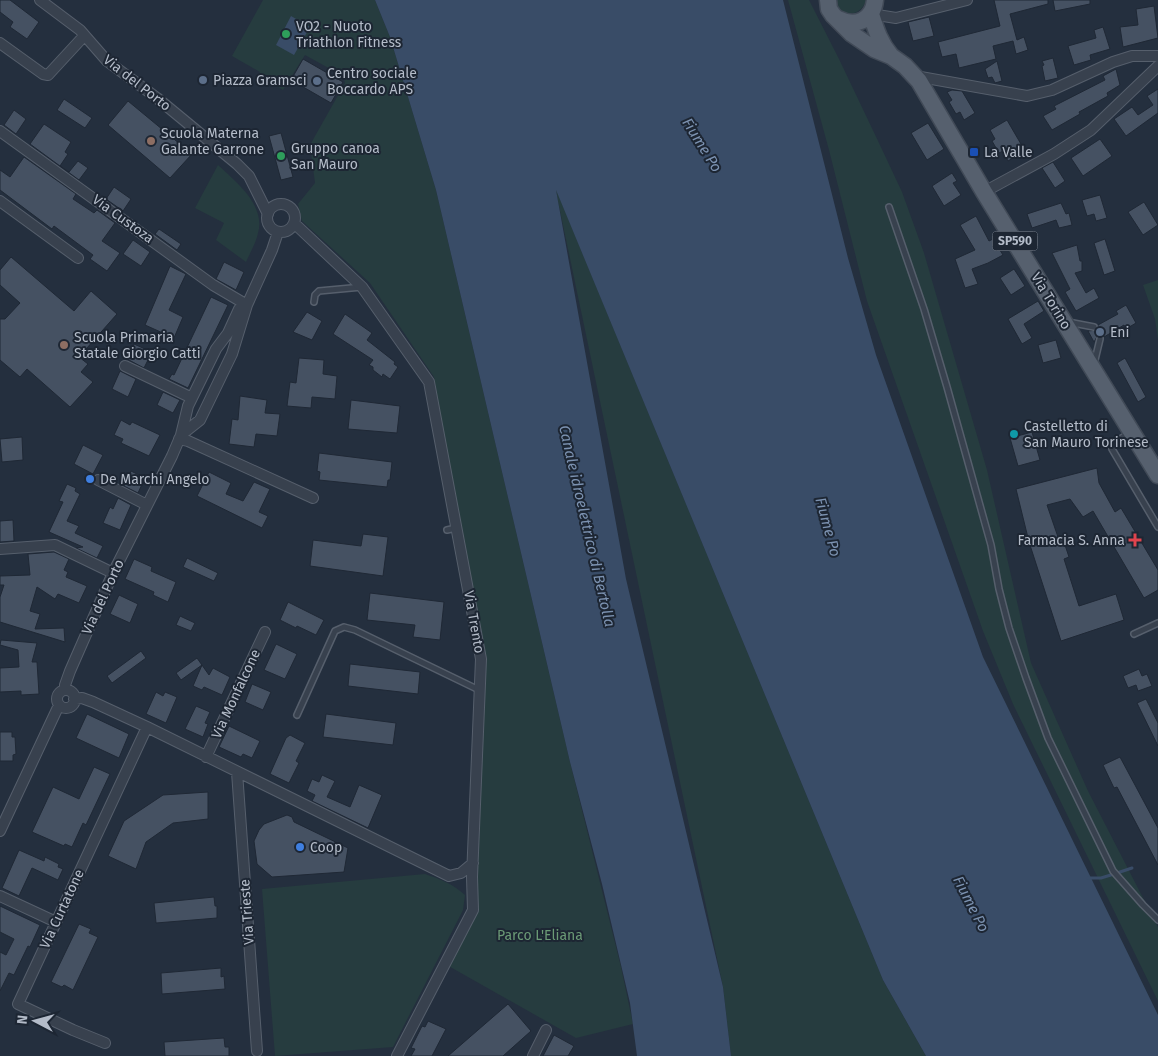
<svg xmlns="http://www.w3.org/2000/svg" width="1158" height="1056" font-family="'Fira Sans',sans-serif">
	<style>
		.green { fill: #263c3f }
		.water { fill: #394c67 }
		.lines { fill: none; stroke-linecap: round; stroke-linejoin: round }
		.stream { stroke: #394c67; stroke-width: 3 }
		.building { fill: #455162; stroke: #1f2835 }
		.service-casing { stroke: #565f6c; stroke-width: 8 }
		.minor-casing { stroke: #565f6c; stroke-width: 12 }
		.primary-casing { stroke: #414a57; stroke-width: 19 }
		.service { stroke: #38414e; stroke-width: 5 }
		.minor { stroke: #38414e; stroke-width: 10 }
		.primary { stroke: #56606e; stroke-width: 16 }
		.leisure-dot { fill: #2e9e5b; stroke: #1d2633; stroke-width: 2 }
		.service-dot { fill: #5c6f8a; stroke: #1d2633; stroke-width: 2 }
		.education-dot { fill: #8d6e63; stroke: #1d2633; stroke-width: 2 }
		.transit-dot { fill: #1a4fb4; stroke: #1d2633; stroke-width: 2 }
		.culture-dot { fill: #0f9aa8; stroke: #1d2633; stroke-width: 2 }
		.shop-dot { fill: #3f7fe0; stroke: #1d2633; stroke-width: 2 }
		.health-dot { fill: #e0444e; stroke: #1d2633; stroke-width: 2 }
		.labels { text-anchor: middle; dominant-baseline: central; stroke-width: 4; stroke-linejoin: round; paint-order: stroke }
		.shield { fill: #1d2633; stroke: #878f9c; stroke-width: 1 }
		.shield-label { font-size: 12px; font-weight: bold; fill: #b4bcc9 }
		.poi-label { font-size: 14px; fill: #b4bcc9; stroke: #1d2633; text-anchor: start }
		.street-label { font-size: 14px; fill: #b4bcc9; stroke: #1d2633 }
		.park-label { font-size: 14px; fill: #6b9a76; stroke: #1d2633 }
		.water-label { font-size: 15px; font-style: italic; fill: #7c92b1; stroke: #1d2633 }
	</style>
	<rect width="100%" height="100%" fill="#242f3e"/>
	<!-- green -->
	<path class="green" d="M263,0H375L390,37L436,190L570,762L621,967L633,1024L576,1038L445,964L473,910L481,659L434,377L370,283L302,221L298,204L315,183L310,145L345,83L343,76L305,55L283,90L270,82L272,81L259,74L260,72L232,56Z
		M788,0H809L839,59L879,143L902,192L924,253L987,470L1031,663L1088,791L1158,927V1001L1013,704L983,631L867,301L829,150Z
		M836,0H866C862,17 839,19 836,0Z
		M218,165C236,182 266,205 258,233C256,243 250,253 246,262L216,240L224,223L195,208Z
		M555,187L883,980L926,1056H731L723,987Z
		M1158,280V340L1155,319L1143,285Z
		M425,874C440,879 453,884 465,895L463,910L393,1047L275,1056L262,889Z"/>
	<!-- water -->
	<path class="water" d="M375,0H783L848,258L876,355L983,657L1158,1015V1056H926L883,980L556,190L626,579L723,987L731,1056H637L630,1003L602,884L570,762L436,190L390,37Z
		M291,16L310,27L294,55L276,45Z"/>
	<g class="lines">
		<!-- stream -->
		<path class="stream" d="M1117,873L1132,868
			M1088,878H1101L1114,874"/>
	</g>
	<!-- building -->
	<path class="building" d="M0,0H10L39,22L27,39L10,27L13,22L0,12Z
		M994,0H1048V4L1010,14L1017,40L1024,37L1028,50L1016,54L1013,41L993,46L996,59L959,68L956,54L942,57L938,42L1000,26Z
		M1053,0H1090V4L1055,11Z
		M1154,6L1158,38L1123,47L1120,27L1138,25L1136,9Z
		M929,17L934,36L913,41L908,22Z
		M1103,27L1110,49L1090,55L1091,60L1074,65L1068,46L1096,38L1094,30Z
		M1053,58L1058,78L1045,81L1042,66L1044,65L1042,61Z
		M303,59L343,82L331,103L291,80Z
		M997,61L1002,81L995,83L992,77L988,78L985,69Z
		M1116,69L1120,85L1107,93L1108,96L1079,112L1080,114L1052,130L1043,116L1056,109L1054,106L1105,80L1103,76Z
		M1158,89V113L1126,136L1114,119L1132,107L1138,115L1153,105L1147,96Z
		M952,90L962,91L975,113L964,120L960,112L956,114L949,102L952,100L947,92Z
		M64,99L92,118L85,128L57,110Z
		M128,101L192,154L170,178L108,125Z
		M14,110L26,119L16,134L4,125Z
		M1007,120L1025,151L1008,161L1003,151L999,153L992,141L995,139L990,130Z
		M928,123L944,149L927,160L911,133Z
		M44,124L71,142L65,152L68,154L60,166L69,172L78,161L88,168L79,180L30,144Z
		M281,133L293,177L281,180L269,136Z
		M1100,139L1112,156L1083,176L1071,158Z
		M24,157L76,194L73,199L94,213L97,210L115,223L102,241L120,253L107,271L90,259L93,255L54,226L52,229L0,190V170L10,177Z
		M1053,162L1065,181L1055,188L1042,168Z
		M952,173L957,181L953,183L961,195L944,206L932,186Z
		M114,187L131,199L123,211L106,199Z
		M1100,195L1107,218L1096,221L1094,214L1087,216L1082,200Z
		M1144,202L1158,225L1143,235L1128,212Z
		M1061,203L1066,214L1069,213L1072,225L1059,228L1056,220L1032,228L1027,214Z
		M976,216L989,241L993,239L1003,255L988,263L972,269L978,284L965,288L955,259L975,250L960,225Z
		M159,229L181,244L177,250L155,234Z
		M1105,239L1115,271L1104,275L1094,243Z
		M133,240L150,252L141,266L123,254Z
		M1077,245L1080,261H1082V271L1075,273L1086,293L1094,288L1099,298L1076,311L1065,292L1070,289L1052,253Z
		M11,257L74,311L91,291L117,314L79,357L88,364L81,372L93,382L70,407L27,369L20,377L0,360V319H5L20,303L0,285V270Z
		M224,262L244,272L236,290L216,279Z
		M170,266L186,274L169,310L183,317L174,338L145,325Z
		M1014,269L1025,286L1011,295L1000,278Z
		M211,297L228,305L188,388L169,379L172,374L174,375Z
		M1038,301L1044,311L1024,324L1032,338L1022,344L1008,319Z
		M1126,305L1136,323L1126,329L1124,325L1104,337L1098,335L1094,342L1088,331L1097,330L1098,325L1118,314L1116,311Z
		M307,312L322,321L312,340L293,332Z
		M345,314L372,333L367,340L395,362L394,364L398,367L390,379L383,374L382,377L373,370V367L369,365L373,360L333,334Z
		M1056,340L1061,358L1043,363L1038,345Z
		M134,344L152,352L144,368L127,359Z
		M299,358L324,360L323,374L337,376L335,399L312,397L311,408L287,406L290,382L296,383Z
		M1125,358L1146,397L1138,402L1117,363Z
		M120,371L136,379L128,397L112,389Z
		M163,392L180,400L173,413L157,405Z
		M240,396L267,400L265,413L280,414L277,436L256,434L254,447L229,444L232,419L238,420Z
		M351,400L400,406L397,433L348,429Z
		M121,420L130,425L132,422L160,435L149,456L121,443L123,439L114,435Z
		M1032,432L1040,460L1018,466L1010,438Z
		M22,437L23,460L2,462L0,439Z
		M83,445L103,455L93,474L74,464Z
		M319,453L392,462L390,480H388L387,487L319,480L320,472L317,471Z
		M1097,468L1099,483L1115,512L1121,508L1158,570V590L1144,598L1093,511L1083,517L1070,499L1047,505L1058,537L1062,536L1069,557L1064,559L1079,606L1116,594L1124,620L1061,641L1029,542L1016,489Z
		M131,471L145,478L138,493L124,486Z
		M209,472L231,483L226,494L243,501L254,482L270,489L259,512L268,516L262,528L197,496Z
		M67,484L76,488L75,491L80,494L67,521L79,526L75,533L103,546L97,558L76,548L83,547L49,532L63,502L59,501Z
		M118,498L131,505L120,530L103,523L110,507L113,509Z
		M13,520L14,541L0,542V521Z
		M363,534L388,537L383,576L310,566L313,540L361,546Z
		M54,552L69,559L64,570L68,572L66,577L87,586L79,603L58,594L55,599L37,587L30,611L40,614L35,629L64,628L65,642L0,622V597L4,585H0V576L30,575L28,554Z
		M187,558L218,573L214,581L183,567Z
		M134,559L152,567L151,571L176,582L168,602L153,595L154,592L125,579Z
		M370,593L444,602L440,640L413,637L415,625L367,620Z
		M119,595L138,604L130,623L110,614Z
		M288,602L324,620L316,635L297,626L296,628L280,620Z
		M180,616L195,623L191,631L176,625Z
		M1,640L37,643L32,662H37L39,694L21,695V691L0,692V668L19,667L18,650L0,645Z
		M276,644L297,654L285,679L264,670Z
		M141,651L146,658L112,683L107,676Z
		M197,658L209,675L213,668L230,677L222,695L204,687L202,690L193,686L202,665L181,680L176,673Z
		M350,664L420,672L418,694L348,686Z
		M1139,669L1142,676L1147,674L1152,686L1138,691L1136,685L1128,688L1123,676Z
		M252,684L271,692L263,710L245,702Z
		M156,692L163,696L165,692L177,697L166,723L146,714Z
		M1146,699L1158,723V746L1137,703Z
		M196,706L210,712L205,723L208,724L203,737L185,729Z
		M87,714L129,734L119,758L76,738Z
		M326,714L396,723L393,745L323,737Z
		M229,726L260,741L252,758L243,754L241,757L219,747Z
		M0,732H12V737H15L16,754L13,755V761H0Z
		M290,735L305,743L296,761L299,763L289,783L270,774L286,738Z
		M1120,757L1158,828V865L1117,787L1114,788L1103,765Z
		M94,767L110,774L86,825L83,823L72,847L65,844L64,846L32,832L53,787L79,799Z
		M322,775L335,781L327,797L350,807L359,785L382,795L368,828L312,801L315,795L307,791L312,779L319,782Z
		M208,792V819L173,823L146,842L136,869L108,856L124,821L163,795Z
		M287,815L292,817L294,822L348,848L344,872L272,877L257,864L254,841L259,830L264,824Z
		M19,850L44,861L45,857L59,864L58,867L63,869L58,880L32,868L19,896L2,888Z
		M214,897L215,906H217V918L156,923L154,903Z
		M0,906L40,925L30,947L28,946L14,975L9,973L0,991V952L6,955L14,939L0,932Z
		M79,924L91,929L89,933L98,937L73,990L64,985L62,987L51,982Z
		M221,968V977L224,976L225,989L162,994L161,973Z
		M508,1004L531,1031L503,1056H448Z
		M428,1021L446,1029L432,1056H411L415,1049L411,1048L422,1026L425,1027Z
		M554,1035L574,1046L568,1056H543Z
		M224,1038L225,1047H229V1056H165L164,1042Z"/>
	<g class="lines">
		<defs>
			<path id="service" d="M889,207L924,309L947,387L991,545L999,589L1009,628L1026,678L1048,738L1113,871L1143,905L1158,920
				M314,302L315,295L319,291L362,287
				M1068,322L1094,327
				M1094,364L1100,339
				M1130,433L1112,444V449L1158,527
				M447,530L456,528
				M1134,634L1158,623
				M297,715L335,631L344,627L355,630L479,690"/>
			<path id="minor" d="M40,0L80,30L107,61L157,98L237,164L249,176L268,214
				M871,14L896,18L967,0
				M0,43L43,74L48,75L84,36
				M915,76L1027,96L1052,90L1113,62L1132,56H1158
				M0,131L213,285L247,305
				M984,192L1054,154L1091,130L1158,66
				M0,201L78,258
				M267 218a14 14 0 1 1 28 0a14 14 0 1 1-28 0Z
				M295,224L362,287L429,382L481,659L472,877L473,910L397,1056
				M125,366L192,398
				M181,435L200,420L232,354L247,305L272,250L278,232
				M179,439L188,441L313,498
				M98,480L147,505
				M0,549L55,545L113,573
				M66,690L65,685L70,671L113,573L172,456L181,435L188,406L216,349L228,333L239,309L247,305
				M57 699a9 9 0 1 1 18 0a9 9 0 1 1-18 0Z
				M74,699L82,698L93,702L147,727L449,876L461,873L473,863
				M206,757L265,632
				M237,772L257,1051
				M0,831L59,705
				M0,896L56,922
				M105,1043L73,1030L18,1004L147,727
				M533,1056L546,1030"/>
			<path id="primary" d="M828,0L829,9L833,15L852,34L874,49L891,56L905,66L919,81L984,192L1158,475
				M871,14C876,30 880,43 891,56
				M838,19C856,28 873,20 875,0"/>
		</defs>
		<!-- service casing -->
		<use href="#service" class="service-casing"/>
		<!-- minor casing -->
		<use href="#minor" class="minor-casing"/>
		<!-- primary casing -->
		<use href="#primary" class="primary-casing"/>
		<!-- service -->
		<use href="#service" class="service"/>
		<!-- minor -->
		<use href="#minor" class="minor"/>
		<!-- primary -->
		<use href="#primary" class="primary"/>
	</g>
	<!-- markers -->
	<g class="leisure-dot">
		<circle cx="286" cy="34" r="5"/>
		<circle cx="281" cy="156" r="5"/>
	</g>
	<g class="service-dot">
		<circle cx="203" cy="80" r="5"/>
		<circle cx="317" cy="81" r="5"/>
		<circle cx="1100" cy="332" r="5"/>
	</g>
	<g class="education-dot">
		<circle cx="151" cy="141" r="5"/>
		<circle cx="64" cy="345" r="5"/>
	</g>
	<rect class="transit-dot" x="969" y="147" width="10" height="10" rx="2.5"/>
	<circle class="culture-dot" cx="1014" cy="434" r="5"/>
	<g class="shop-dot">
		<circle cx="90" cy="479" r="5"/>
		<circle cx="300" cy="847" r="5"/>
	</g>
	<path class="health-dot" d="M1132.5 532.5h5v5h5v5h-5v5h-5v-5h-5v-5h5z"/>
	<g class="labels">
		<!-- shield labels -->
		<rect class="shield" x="992.5" y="231.5" width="45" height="19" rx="4"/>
		<g class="shield-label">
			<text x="1015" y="241">SP590</text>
		</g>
		<!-- poi labels -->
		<g class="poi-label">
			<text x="296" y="26">VO2 - Nuoto<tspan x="296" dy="16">Triathlon Fitness</tspan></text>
			<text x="327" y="73">Centro sociale<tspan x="327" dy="16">Boccardo APS</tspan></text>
			<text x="213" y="80">Piazza Gramsci</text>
			<text x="161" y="133">Scuola Materna<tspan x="161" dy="16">Galante Garrone</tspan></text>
			<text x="291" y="148">Gruppo canoa<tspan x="291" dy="16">San Mauro</tspan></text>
			<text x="984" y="152">La Valle</text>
			<text x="1110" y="332">Eni</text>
			<text x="74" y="337">Scuola Primaria<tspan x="74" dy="16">Statale Giorgio Catti</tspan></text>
			<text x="1024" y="426">Castelletto di<tspan x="1024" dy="16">San Mauro Torinese</tspan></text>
			<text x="100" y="479">De Marchi Angelo</text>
			<text x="1125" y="540" text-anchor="end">Farmacia S. Anna</text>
			<text x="310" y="847">Coop</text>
		</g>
		<!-- street labels -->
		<g class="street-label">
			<text transform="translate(137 83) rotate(38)">Via del Porto</text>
			<text transform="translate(123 219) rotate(36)">Via Custoza</text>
			<text transform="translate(1051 301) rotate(59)">Via Torino</text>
			<text transform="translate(103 597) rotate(-65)">Via del Porto</text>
			<text transform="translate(474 622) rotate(80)">Via Trento</text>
			<text transform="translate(236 694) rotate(-65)">Via Monfalcone</text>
			<text transform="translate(62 909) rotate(-65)">Via Curtatone</text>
			<text transform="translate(247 912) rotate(-94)">Via Trieste</text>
		</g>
		<!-- park labels -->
		<g class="park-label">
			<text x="540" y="935">Parco L'Eliana</text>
		</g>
		<!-- water labels -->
		<g class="water-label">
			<text transform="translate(702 145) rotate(58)">Fiume Po</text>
			<text transform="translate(587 526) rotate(77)">Canale idroelettrico di Bertolla</text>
			<text transform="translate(828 527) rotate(75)">Fiume Po</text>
			<text transform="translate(971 904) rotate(63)">Fiume Po</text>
		</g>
	</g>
	<!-- north arrow -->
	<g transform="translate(35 1021) rotate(276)" stroke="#1d2633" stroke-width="4" paint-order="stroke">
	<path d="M0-4L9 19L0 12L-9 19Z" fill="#b4bcc9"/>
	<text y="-8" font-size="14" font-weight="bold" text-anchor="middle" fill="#b4bcc9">N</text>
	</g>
</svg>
